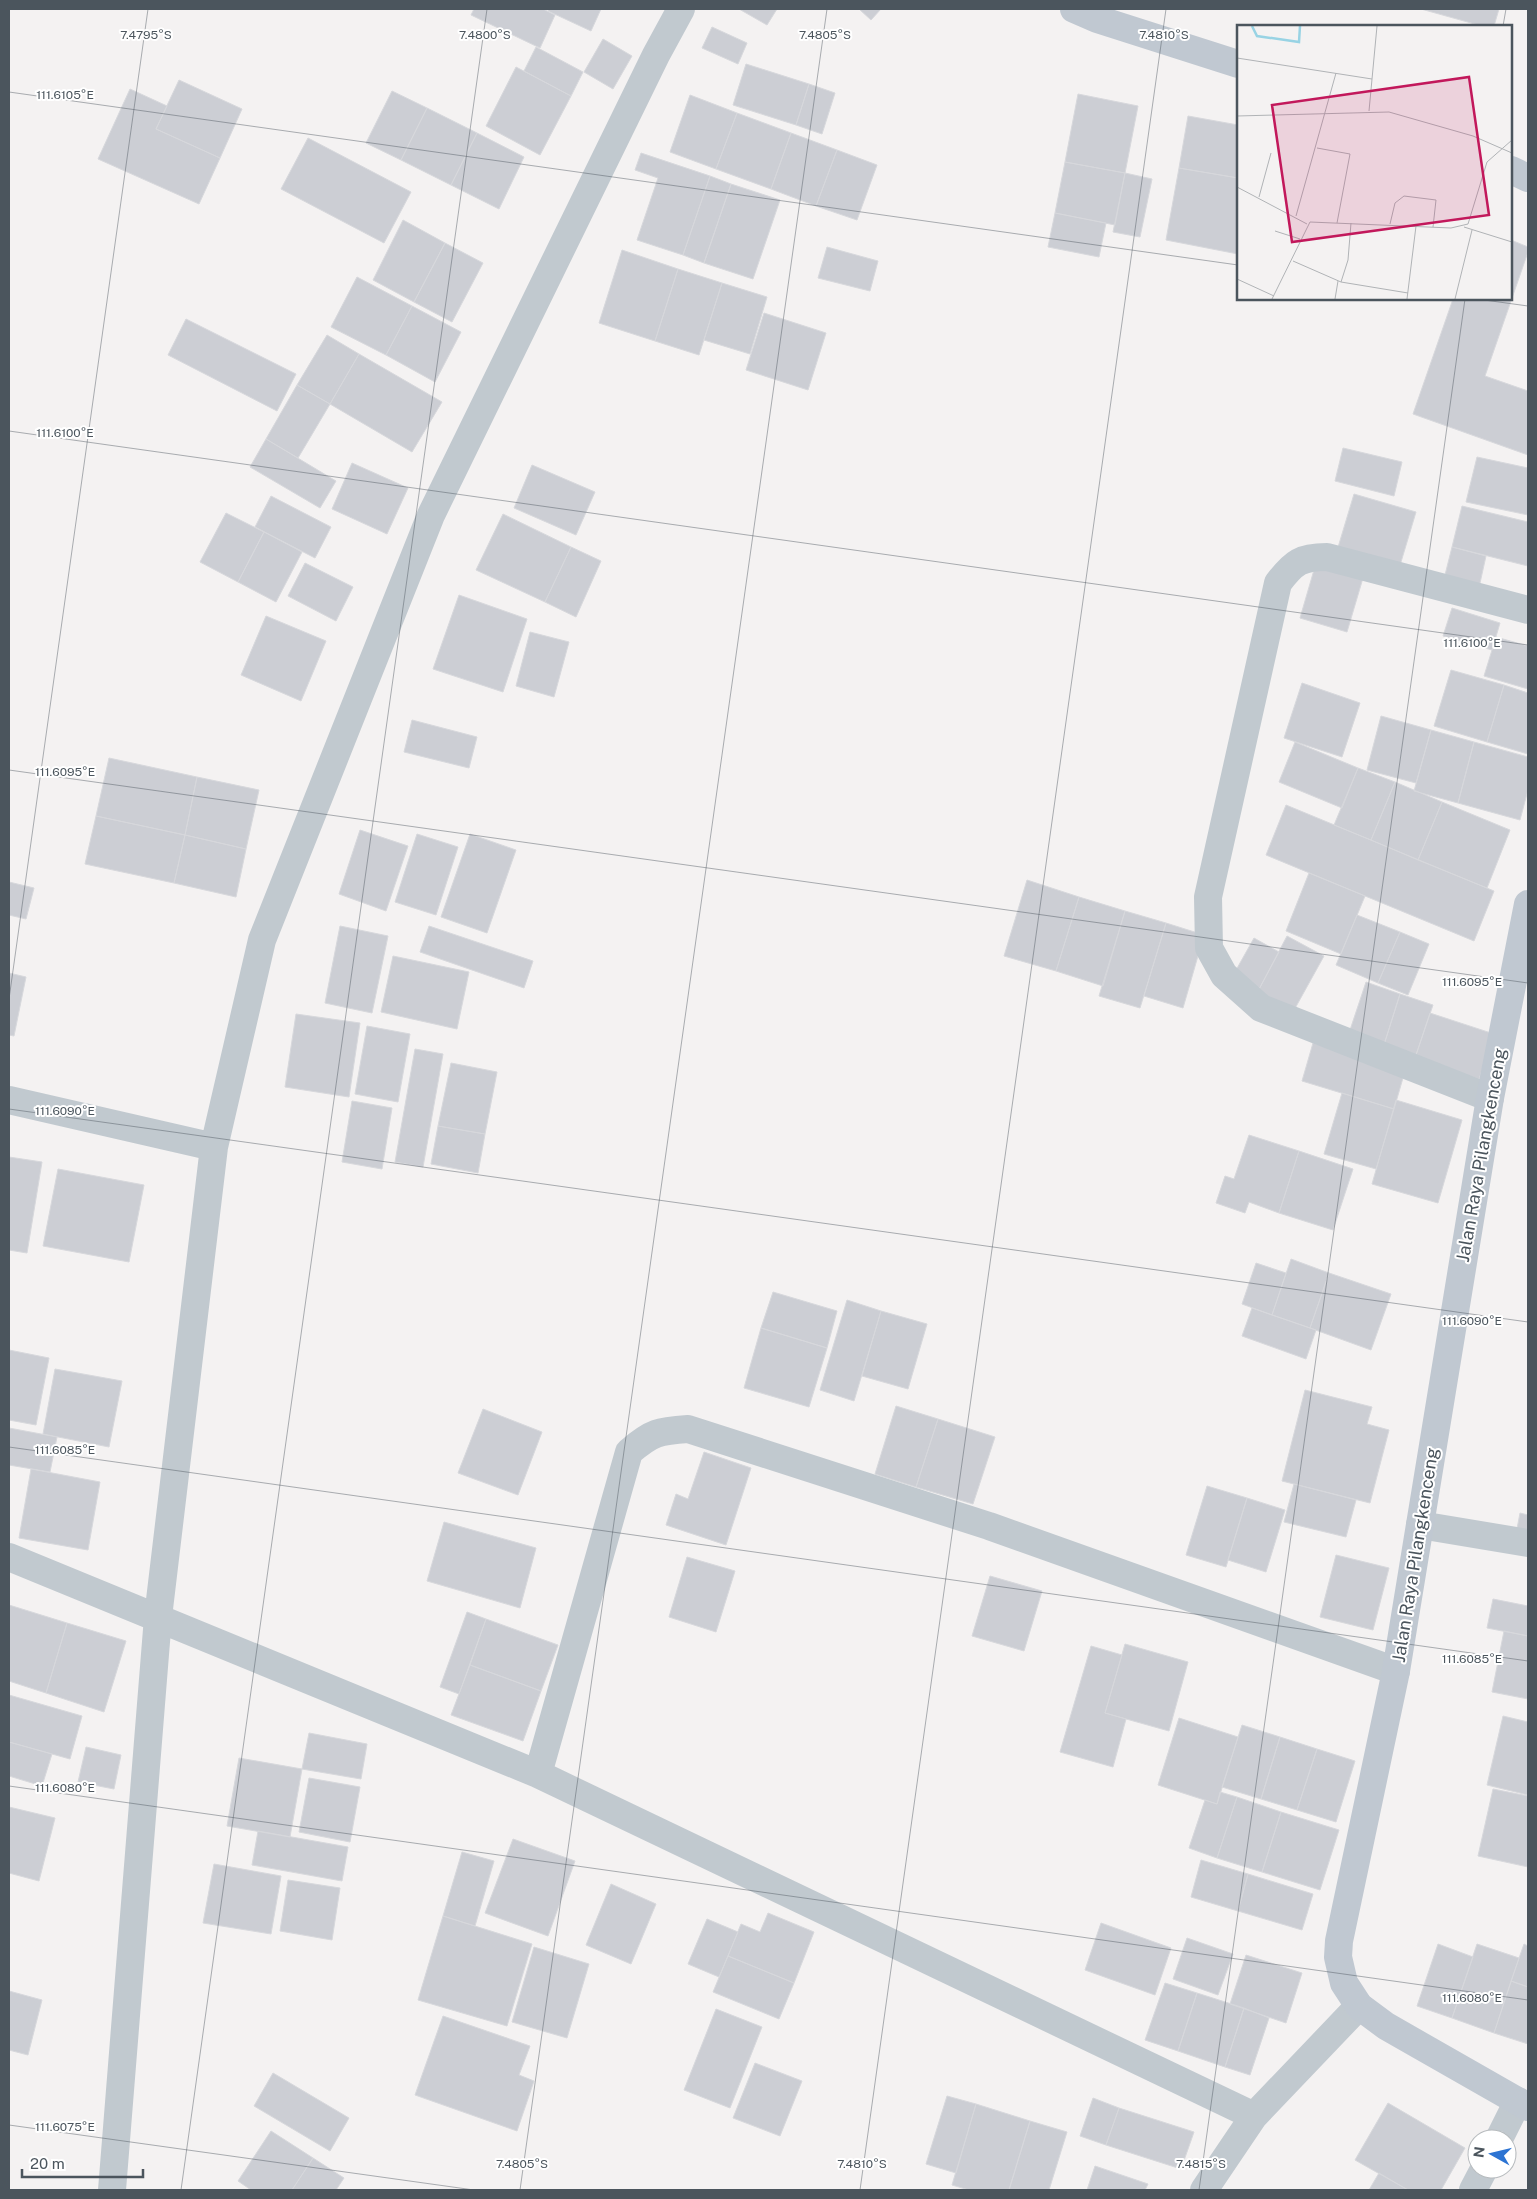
<svg xmlns="http://www.w3.org/2000/svg" width="1537" height="2199" font-family="'Public Sans',sans-serif">
	<style>
		.building { fill: #ccced4; stroke: #d7d8dc }
		.lines { fill: none; stroke-linecap: round; stroke-linejoin: round }
		.minor { stroke: #c1c9cf; stroke-width: 28 }
		.secondary { stroke: #c0c8d1; stroke-width: 28 }
		.ticks { fill: none; stroke: #4b555d; stroke-width: 1; stroke-opacity: 0.45 }
		.labels { text-anchor: middle; dominant-baseline: central; stroke-width: 4; stroke-linejoin: round; paint-order: stroke }
		.street-label { font-size: 18px; fill: #4b555d; stroke: #fff }
		.inset-river { fill: none; stroke: #98d3e4; stroke-width: 2.5 }
		.inset-road { fill: none; stroke: #b0b3b6; stroke-width: 1 }
		.view { fill: #c2185b; fill-opacity: 0.15; stroke: #c2185b; stroke-width: 2.5 }
		.inset-edge { fill: none; stroke: #4b555d; stroke-width: 2.5 }
		.ticks-label { font-size: 12px; text-anchor: middle; fill: #4b555d; stroke: #fff; stroke-width: 4; stroke-linejoin: round; paint-order: stroke }
	</style>
	<rect width="100%" height="100%" fill="#f4f2f2"/>
	<!-- building -->
	<path class="building" d="M474,9H543L555,15L540,48L471,15Z
		M549,9H601L591,31L548,11Z
		M739,9H777L767,25Z
		M859,9H881L871,20Z
		M1421,9H1499L1494,26H1482Z
		M712,27L747,43L738,64L702,48Z
		M603,39L632,56L613,89L584,72Z
		M536,47L583,72L571,96L524,71Z
		M746,64L809,84L796,125L733,105Z
		M516,67L571,96L540,155L486,126Z
		M179,80L242,109L220,158L156,129Z
		M809,84L835,93L822,134L796,125Z
		M130,89L167,106L156,129L220,158L199,204L98,159Z
		M392,91L427,108L401,160L366,143Z
		M1078,94L1138,106L1125,173L1065,162Z
		M690,95L737,113L716,169L670,152Z
		M427,108L477,133L451,185L401,160Z
		M737,113L791,133L771,189L716,169Z
		M1188,116L1238,125V178L1179,168Z
		M477,133L524,157L499,209L451,185Z
		M791,133L837,150L816,206L771,189Z
		M308,138L411,192L384,243L281,189Z
		M837,150L877,165L857,220L816,206Z
		M641,153L710,176L683,255L637,240L658,178L635,170Z
		M1065,162L1125,173L1115,225L1055,213Z
		M1179,168L1238,178V254L1166,240Z
		M1125,173L1152,179L1140,237L1113,232Z
		M710,176L731,184L704,263L683,255Z
		M731,184L780,200L753,279L704,263Z
		M1055,213L1106,223L1099,257L1048,247Z
		M403,220L445,243L414,302L373,280Z
		M1511,240L1528,247V252L1485,376L1528,391V455L1413,414L1453,299H1511Z
		M445,243L483,263L452,322L414,302Z
		M827,247L878,261L870,291L818,278Z
		M622,250L678,269L655,341L599,323Z
		M678,269L722,283L699,355L655,341Z
		M357,277L412,306L386,355L331,327Z
		M722,283L767,297L750,354L704,340Z
		M412,306L461,332L435,382L386,355Z
		M764,313L826,333L808,390L746,370Z
		M186,319L296,374L277,411L168,355Z
		M327,335L359,354L330,404L297,385Z
		M359,354L442,402L412,452L330,404Z
		M297,385L330,404L298,458L266,439Z
		M266,439L336,481L320,508L250,467Z
		M1343,448L1402,462L1394,496L1335,481Z
		M1477,457L1528,468V515L1466,502Z
		M352,463L408,488L387,534L332,509Z
		M532,465L595,492L576,535L514,508Z
		M1354,494L1416,512L1398,572L1336,554Z
		M271,496L331,527L315,558L255,527Z
		M1462,506L1528,522V566L1452,547Z
		M226,513L264,532L238,582L200,562Z
		M503,514L571,547L545,602L476,570Z
		M264,532L302,552L276,602L238,582Z
		M571,547L601,561L576,617L545,602Z
		M1452,547L1486,556L1478,592L1443,583Z
		M305,563L353,587L336,621L288,596Z
		M1316,563L1363,578L1347,632L1300,618Z
		M459,595L527,619L503,692L433,669Z
		M1452,608L1500,623L1492,650L1443,636Z
		M266,616L326,641L301,701L241,675Z
		M530,632L569,642L554,697L516,686Z
		M1496,637L1528,646V689L1484,676Z
		M1451,670L1504,685L1487,742L1434,726Z
		M1302,683L1360,703L1342,757L1284,738Z
		M1504,685L1528,693V754L1487,742Z
		M1381,716L1431,730L1416,783L1367,770Z
		M412,720L477,737L469,768L404,752Z
		M1431,730L1474,742L1458,803L1414,791Z
		M1295,742L1358,768L1342,808L1279,782Z
		M1474,742L1528,757V790L1520,820L1458,803Z
		M109,758L197,777L185,835L96,816Z
		M1358,768L1395,782L1371,840L1334,825Z
		M197,777L259,790L246,849L185,835Z
		M1395,782L1442,802L1418,860L1371,840Z
		M1442,802L1510,830L1487,888L1418,860Z
		M1286,805L1494,891L1474,941L1266,855Z
		M96,816L185,835L174,883L85,864Z
		M360,830L408,846L386,911L339,894Z
		M417,834L458,847L436,915L395,902Z
		M470,834L516,850L487,933L441,917Z
		M185,835L246,849L236,897L174,883Z
		M1309,873L1365,896L1341,954L1286,931Z
		M1027,880L1079,897L1056,971L1004,956Z
		M9,882L34,888L26,919L9,915Z
		M1079,897L1125,911L1103,986L1056,971Z
		M1125,911L1166,923L1140,1008L1099,996Z
		M1357,915L1400,932L1378,983L1336,965Z
		M1166,923L1204,935L1183,1008L1144,996Z
		M340,926L388,936L372,1013L325,1003Z
		M429,926L533,961L524,988L420,952Z
		M1400,932L1429,944L1408,995L1378,983Z
		M1287,936L1324,956L1293,1012L1257,993Z
		M1254,938L1279,952L1257,993L1231,979Z
		M393,956L469,972L457,1029L381,1012Z
		M9,973L26,977L14,1036L9,1035Z
		M1366,982L1400,994L1383,1048L1348,1036Z
		M1400,994L1433,1005L1415,1058L1383,1048Z
		M1430,1013L1494,1034L1479,1079L1415,1058Z
		M296,1014L360,1023L349,1097L285,1087Z
		M367,1026L410,1034L398,1102L355,1094Z
		M1313,1043L1405,1071L1394,1109L1302,1081Z
		M415,1049L443,1054L423,1167L395,1162Z
		M451,1063L497,1072L485,1134L438,1126Z
		M1342,1093L1394,1109L1376,1169L1324,1154Z
		M1396,1100L1462,1120L1438,1203L1372,1184Z
		M352,1101L392,1108L382,1169L342,1162Z
		M438,1126L485,1134L478,1173L431,1164Z
		M1249,1135L1299,1151L1279,1213L1249,1202L1245,1213L1216,1203L1225,1176L1234,1179Z
		M1299,1151L1353,1169L1333,1230L1279,1213Z
		M9,1157L42,1162L27,1253L9,1250Z
		M58,1169L144,1185L129,1262L43,1246Z
		M1291,1259L1329,1273L1310,1328L1272,1315Z
		M1256,1263L1286,1273L1272,1315L1242,1304Z
		M1329,1273L1391,1294L1371,1350L1310,1328Z
		M773,1292L837,1311L827,1348L761,1328Z
		M847,1300L881,1311L854,1401L820,1390Z
		M1252,1308L1316,1330L1306,1359L1242,1336Z
		M881,1311L927,1324L908,1389L862,1376Z
		M761,1328L827,1348L809,1407L744,1388Z
		M9,1350L49,1358L36,1425L9,1420Z
		M55,1369L122,1381L109,1447L43,1434Z
		M1305,1390L1372,1407L1367,1424L1389,1430L1370,1503L1282,1481Z
		M896,1406L938,1419L916,1487L875,1474Z
		M483,1409L542,1432L518,1495L458,1473Z
		M938,1419L995,1437L973,1504L916,1487Z
		M9,1428L57,1437L50,1472L9,1465Z
		M704,1452L751,1468L726,1545L666,1525L676,1494L688,1499Z
		M31,1469L100,1482L88,1550L19,1538Z
		M1294,1484L1356,1500L1346,1537L1284,1522Z
		M1207,1486L1247,1498L1226,1567L1186,1555Z
		M1247,1498L1285,1510L1266,1572L1228,1560Z
		M1520,1513L1528,1515V1537L1516,1534Z
		M444,1522L536,1548L520,1608L427,1581Z
		M1336,1555L1389,1568L1373,1630L1320,1617Z
		M687,1557L735,1571L716,1632L669,1617Z
		M990,1576L1042,1591L1024,1651L972,1636Z
		M1493,1599L1528,1606V1636L1487,1628Z
		M9,1605L67,1623L46,1693L9,1681Z
		M467,1612L486,1619L459,1694L440,1687Z
		M486,1619L558,1645L541,1691L470,1665Z
		M67,1623L126,1641L104,1712L46,1693Z
		M1504,1631L1528,1636V1699L1492,1692Z
		M1125,1644L1188,1662L1169,1731L1105,1713Z
		M1091,1646L1122,1655L1105,1713L1126,1719L1113,1767L1060,1752Z
		M470,1665L541,1691L523,1741L451,1715Z
		M9,1695L82,1716L70,1759L9,1742Z
		M1503,1716L1528,1722V1795L1487,1785Z
		M1179,1718L1238,1737L1217,1804L1158,1785Z
		M1242,1725L1280,1737L1261,1799L1222,1787Z
		M309,1733L367,1744L361,1779L302,1769Z
		M1280,1737L1317,1749L1297,1810L1261,1799Z
		M9,1742L52,1754L42,1786L9,1776Z
		M86,1747L121,1755L114,1789L78,1782Z
		M1317,1749L1355,1761L1336,1822L1297,1810Z
		M239,1758L302,1769L290,1837L227,1826Z
		M309,1778L360,1787L350,1842L299,1832Z
		M1493,1789L1528,1796V1867L1478,1856Z
		M1220,1792L1237,1797L1217,1858L1189,1848L1205,1800L1217,1804Z
		M1237,1797L1281,1812L1262,1872L1217,1858Z
		M9,1807L55,1818L39,1881L9,1873Z
		M1281,1812L1339,1830L1320,1890L1262,1872Z
		M258,1831L348,1847L342,1881L252,1865Z
		M513,1839L575,1861L548,1936L485,1913Z
		M462,1852L494,1861L475,1926L443,1916Z
		M1201,1860L1248,1874L1238,1911L1191,1897Z
		M214,1864L281,1876L271,1934L203,1923Z
		M1248,1874L1313,1894L1302,1930L1238,1911Z
		M288,1880L340,1888L332,1940L280,1931Z
		M611,1884L656,1904L631,1964L586,1945Z
		M768,1913L814,1932L794,1983L728,1956L741,1924L760,1932Z
		M443,1916L532,1944L507,2026L418,2000Z
		M707,1919L738,1932L719,1977L688,1964Z
		M1101,1923L1171,1948L1155,1995L1085,1970Z
		M1187,1938L1233,1954L1218,1995L1173,1979Z
		M1438,1944L1473,1957L1452,2018L1417,2006Z
		M1477,1944L1519,1958L1494,2033L1452,2018Z
		M1524,1944L1528,1946V1987L1511,1981Z
		M534,1947L589,1964L567,2038L512,2022Z
		M1246,1955L1302,1973L1286,2023L1230,2004Z
		M728,1956L794,1983L779,2019L713,1992Z
		M1511,1981L1528,1987V2044L1494,2033Z
		M1165,1983L1197,1993L1178,2051L1145,2040Z
		M9,1991L42,2000L28,2055L9,2050Z
		M1197,1993L1244,2008L1225,2067L1178,2051Z
		M1244,2008L1269,2018L1250,2075L1225,2067Z
		M716,2009L762,2027L730,2108L684,2090Z
		M443,2016L530,2046L519,2075L534,2081L517,2131L415,2095Z
		M755,2063L802,2081L780,2136L733,2118Z
		M273,2073L349,2118L330,2151L254,2106Z
		M947,2096L976,2104L956,2173L926,2164Z
		M1093,2098L1119,2108L1106,2145L1080,2136Z
		M1388,2103L1465,2148L1441,2190H1408L1355,2160Z
		M976,2104L1030,2121L1009,2190H969L952,2185Z
		M1119,2108L1194,2132L1181,2169L1106,2145Z
		M1030,2121L1067,2132L1049,2190H1009Z
		M271,2131L313,2158L292,2190H251L238,2181Z
		M313,2158L344,2178L336,2190H292Z
		M1095,2166L1148,2184L1145,2190H1087Z
		M1379,2173L1408,2190H1369Z"/>
	<g class="lines">
		<!-- minor -->
		<path class="minor" d="M1490,1098L1261,1008L1224,975L1209,948L1208,897L1278,583C1294,562 1301,557 1327,557L1528,610
			M9,1100L214,1147
			M1420,1525L1528,1543
			M9,1557L538,1774L1254,2116
			M538,1774L629,1452C652,1432 659,1431 688,1429L989,1526L1396,1671
			M1499,2139L1518,2101
			M112,2190L158,1617L214,1147L262,940L431,515L656,55L681,9
			M1204,2190L1254,2116L1359,2006
			M1473,2190L1484,2169"/>
		<!-- secondary -->
		<path class="secondary" d="M1074,9L1097,19L1238,64
			M1511,170L1528,178
			M1528,904L1490,1098L1396,1671L1339,1941L1338,1957L1344,1983L1359,2006L1386,2026L1528,2107"/>
	</g>
	<!-- ticks -->
	<path class="ticks" d="M1503,26L1506,9M9,92L1238,265M1477,299L1528,306M9,431L1528,645M9,770L1528,983M9,999L148,9M9,1109L1528,1322M9,1447L1528,1661M9,1786L1528,2000M9,2125L474,2190M181,2190L487,9M520,2190L827,9M860,2190L1166,9M1199,2190L1465,299"/>
	<g class="labels">
		<!-- street labels -->
		<g class="street-label">
			<text transform="translate(1481 1155) rotate(-80)">Jalan Raya Pilangkenceng</text>
			<text transform="translate(1415 1555) rotate(-81)">Jalan Raya Pilangkenceng</text>
		</g>
	</g>
	<!-- overview -->
	<g transform="translate(1237 25)">
		<rect width="275" height="275" fill="#f4f2f2"/>
		<path class="inset-river" d="M15,1L20,11L62,17L63,1"/>
		<path class="inset-road" d="M0,33L135,54M132,86L140,1M0,91L152,87L236,111L275,128M80,123L113,129L100,198M0,162L70,199M22,172L34,128M59,191L99,48M153,199L158,178L167,171L199,175L196,202M227,202L275,217M38,206L63,214M56,236L104,257L171,268M0,254L37,271M104,257L111,235L114,198M35,274L73,197L214,203L231,199L250,137L275,115M98,274L101,256M170,274L179,201M218,274L235,205"/>
		<path class="view" d="M232,52L252,190L55,217L35,80Z"/>
		<rect width="275" height="275" class="inset-edge"/>
	</g>
	<g class="ticks-label">
		<text x="146" y="39">7.4795°S</text>
		<text x="485" y="39">7.4800°S</text>
		<text x="825" y="39">7.4805°S</text>
		<text x="1164" y="39">7.4810°S</text>
		<text x="65" y="99">111.6105°E</text>
		<text x="65" y="437">111.6100°E</text>
		<text x="1472" y="647">111.6100°E</text>
		<text x="65" y="776">111.6095°E</text>
		<text x="1472" y="986">111.6095°E</text>
		<text x="65" y="1115">111.6090°E</text>
		<text x="1472" y="1325">111.6090°E</text>
		<text x="65" y="1454">111.6085°E</text>
		<text x="1472" y="1663">111.6085°E</text>
		<text x="65" y="1792">111.6080°E</text>
		<text x="1472" y="2002">111.6080°E</text>
		<text x="65" y="2131">111.6075°E</text>
		<text x="522" y="2168">7.4805°S</text>
		<text x="862" y="2168">7.4810°S</text>
		<text x="1201" y="2168">7.4815°S</text>
	</g>
	<!-- border -->
	<rect width="1537" height="2199" fill="none" stroke="#4b555d" stroke-width="20"/>
	<!-- north arrow -->
	<g transform="translate(1492 2154) rotate(278)"><circle r="24" fill="#ffffff" stroke="#b7bbbe"/>
	<path d="M0-4L9 19L0 12L-9 19Z" fill="#2d74d3"/>
	<text y="-8" font-size="14" font-weight="bold" text-anchor="middle" fill="#4b555d">N</text>
	</g>
	<!-- scale -->
	<path d="M22 2169v8h121v-8" fill="none" stroke="#4b555d" stroke-width="2.5"/>
	<text x="30" y="2169" font-size="15" fill="#4b555d" stroke="#ffffff" stroke-width="4" paint-order="stroke">20 m</text>
</svg>
